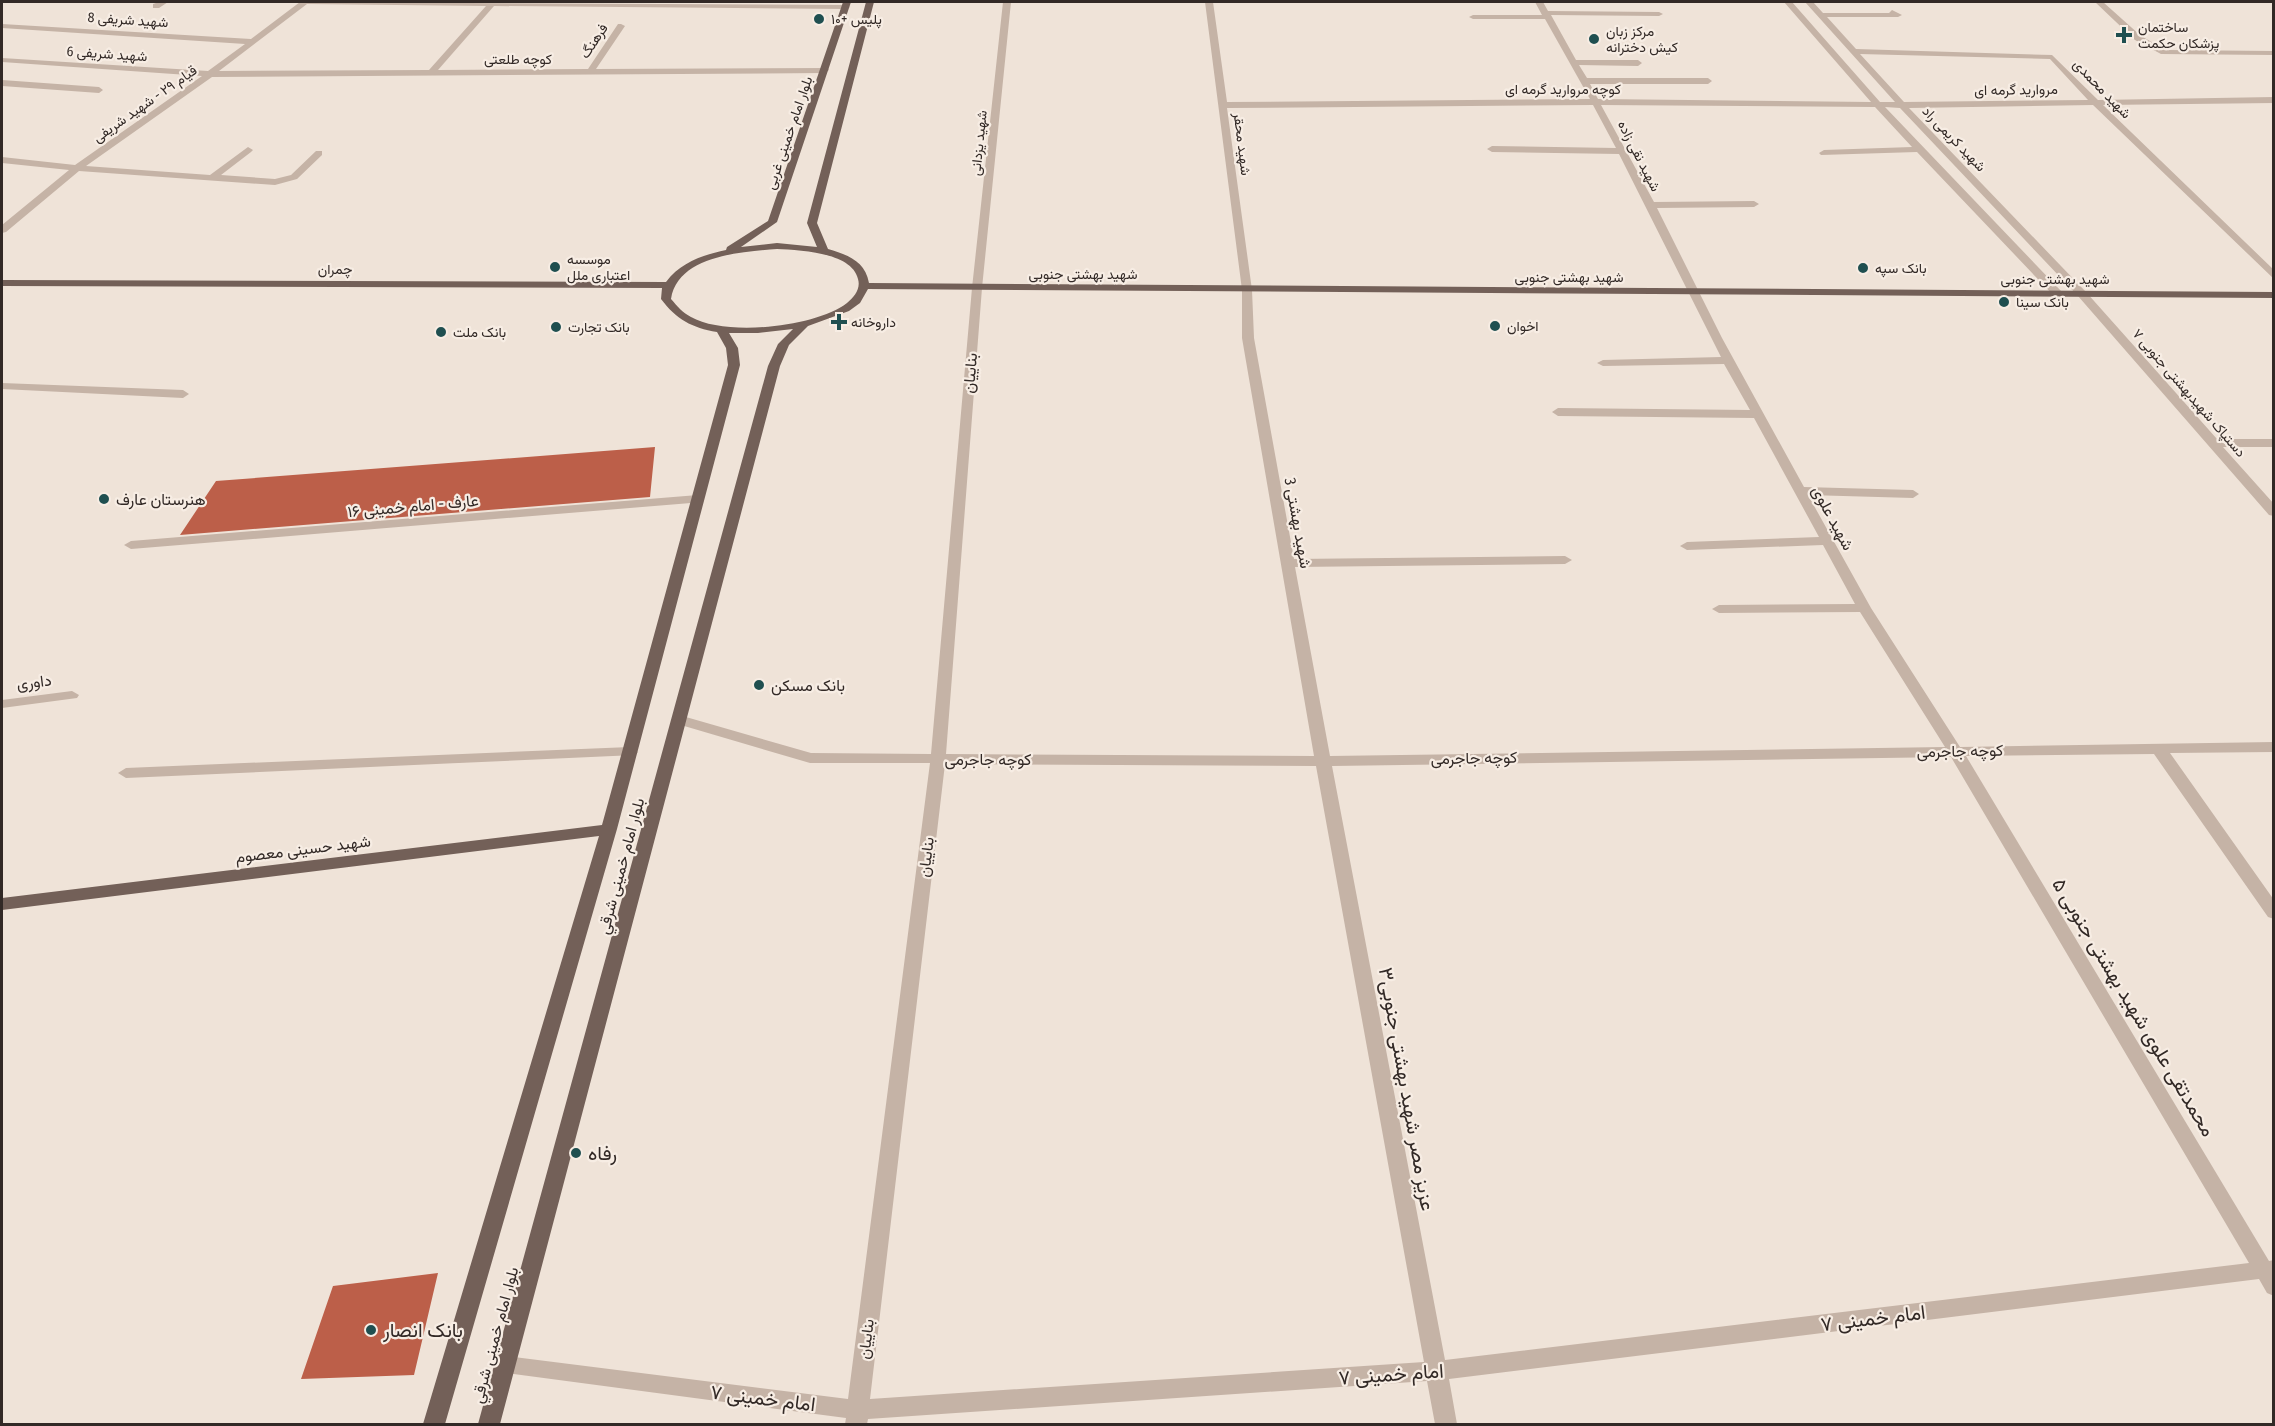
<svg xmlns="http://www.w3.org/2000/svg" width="2275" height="1426" font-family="'Fira Sans Condensed',Vazirmatn,sans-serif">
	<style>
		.building { fill: #bc5f49 }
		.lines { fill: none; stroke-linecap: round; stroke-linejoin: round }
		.minor { fill: #c5b3a6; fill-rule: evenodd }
		.major { fill: #736058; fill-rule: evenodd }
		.poi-dot { fill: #1f4f50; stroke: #f7ede4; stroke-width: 2 }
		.labels { text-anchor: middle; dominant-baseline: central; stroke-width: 4.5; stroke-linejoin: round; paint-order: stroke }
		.far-poi-label { font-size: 14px; fill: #322926; stroke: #f7ede4; text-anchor: start }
		.far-street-label { font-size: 14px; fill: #322926; stroke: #f7ede4 }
		.street-label { font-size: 16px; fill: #322926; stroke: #f7ede4 }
		.poi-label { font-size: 16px; fill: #322926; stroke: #f7ede4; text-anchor: start }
		.near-street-label { font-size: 20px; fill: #322926; stroke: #f7ede4 }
		.near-poi-label { font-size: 20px; fill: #322926; stroke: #f7ede4; text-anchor: start }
	</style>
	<rect width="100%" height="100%" fill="#efe3d8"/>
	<!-- building -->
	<path class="building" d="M655,447L650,497L180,535L216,481Z
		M438,1273L414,1375L301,1379L333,1286Z"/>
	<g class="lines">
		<!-- minor -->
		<path class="minor" d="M159,2H168L159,8H153V4Z
			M300,2L846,5L850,7L846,9L494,6L438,70L588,69L618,24H621L625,26L596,69L828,68L829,70L825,73L212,77L86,166L210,175L248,147L253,150L251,152L221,175L275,179L291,175L316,151H322V155L297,179L275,185L79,171L6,232L2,233V225L69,170L2,163V157L75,165L202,76L2,62V58L208,71L245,44L2,28V24L251,39ZM307,4L486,6L429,70L219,71Z
			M1003,2H1011L982,288L946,754L1314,756L1242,338V290L1205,2H1213L1227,102L1590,99L1545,19H1473L1469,17L1473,15H1542L1535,2H1543L1548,11L1659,12L1663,14L1659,16L1551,15L1576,60H1638L1642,63L1638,66L1579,65L1587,78H1708L1712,81L1708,84H1590L1598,99L1871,102L1784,2H1792L1880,102H1895L1805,2H1813L1823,13H1889L1892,10L1902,15L1898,17H1827L1856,49L2052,55L2098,100L2274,97V103L2103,105L2274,270V279L2093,105L1909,108L2086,292L2217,439H2274V447H2223L2274,504V516L2269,515L2078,296L1900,108L1885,107L2062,292V296H2054L1917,152L1821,155L1819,153L1824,150L1912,147L1875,107L1601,105L1654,202L1754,201L1759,204L1754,207L1657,208L1722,338L1804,487L1913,490L1919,494L1913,498L1808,495L1871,608L1960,747L2274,742V752L2170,753L2274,900V919L2268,917L2154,754L1966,756L2269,1261L2274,1260V1296L2267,1293L2259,1279L1449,1379L1457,1424H1435L1427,1381L868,1419L867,1424H845L846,1418L498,1372L495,1365L498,1358L506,1356L848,1399L930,763H810L674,723L671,720L679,715L811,753L931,754L972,288ZM1860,54L2050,59L2088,100L1904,102ZM1593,105L1616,148L1492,146L1487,149L1492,152L1619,154L1721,357L1603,360L1597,363L1603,366L1724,364L1750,410L1558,408L1552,412L1558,416L1754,418L1819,537L1687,542L1680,546L1687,550L1823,545L1855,604L1719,605L1712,609L1719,613L1860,612L1945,747L1330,756L1295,567L1565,564L1572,560L1565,556L1294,559L1254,338L1252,290L1227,108ZM1951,757L2249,1263L1445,1360L1332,766ZM945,764L1316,766L1424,1362L870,1399Z
			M2095,2H2103L2141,36L2166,50L2274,51V55L2161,54L2135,40Z
			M2,80L99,87L103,90L99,93L2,86Z
			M2,383L183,390L189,394L183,398L2,389Z
			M698,495L703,496L704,499L703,502L131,549L124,545L131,541Z
			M72,691L79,695L77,698L2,708V700Z
			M630,747L638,752L635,755L126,778L118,773L126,768Z"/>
		<!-- major -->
		<path class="major" d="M843,2H851L777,222L741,247L777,243L817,247L807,223L866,2H874L817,223L828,249C848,255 865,261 869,283L2274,292V298L868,289L860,303L849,311L808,326L789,345L780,366L500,1424H478L768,366L778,344L793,329L758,333H729L738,348L740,365L617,829L445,1424H423L599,836L2,910V898L602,825L728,365L726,348L717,332C692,328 676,319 661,299L662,288L2,286V280L666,282C681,262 703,255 726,250L727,247L768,221ZM777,249C799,250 852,252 858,279C861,289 854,297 847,303C816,327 726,337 691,317C683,313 677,306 671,299C678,255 742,252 777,249Z"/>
	</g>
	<!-- markers -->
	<g class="poi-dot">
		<circle cx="819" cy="19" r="6"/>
		<path d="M2121 26h6v6h6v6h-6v6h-6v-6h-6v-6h6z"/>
		<circle cx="1594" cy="39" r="6"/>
		<circle cx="555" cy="267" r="6"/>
		<circle cx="1863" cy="268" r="6"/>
		<circle cx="2004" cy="302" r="6"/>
		<path d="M836 313h6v6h6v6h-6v6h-6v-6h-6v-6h6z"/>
		<circle cx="1495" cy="326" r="6"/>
		<circle cx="556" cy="327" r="6"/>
		<circle cx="441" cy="332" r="6"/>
		<circle cx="104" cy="499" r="6"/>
		<circle cx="759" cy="685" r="6"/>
		<circle cx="576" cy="1153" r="6"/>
		<circle cx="371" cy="1330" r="6"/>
	</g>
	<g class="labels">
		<!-- far-poi labels -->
		<g class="far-poi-label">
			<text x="831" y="19">پلیس +۱۰</text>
			<text x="2138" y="27">ساختمان<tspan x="2138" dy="16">پزشکان حکمت</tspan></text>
			<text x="1606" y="31">مرکز زبان<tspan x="1606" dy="16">کیش دخترانه</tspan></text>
			<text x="567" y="259">موسسه<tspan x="567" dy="16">اعتباری ملل</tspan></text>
			<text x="1875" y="268">بانک سپه</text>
			<text x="2016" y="302">بانک سینا</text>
			<text x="851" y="322">داروخانه</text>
			<text x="1507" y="326">اخوان</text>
			<text x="568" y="327">بانک تجارت</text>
			<text x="453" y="332">بانک ملت</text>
		</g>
		<!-- far-street labels -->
		<g class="far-street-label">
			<text transform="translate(128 20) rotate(4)">شهید شریفی 8</text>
			<text transform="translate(594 41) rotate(-56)">فرهنگ</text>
			<text transform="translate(107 54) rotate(4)">شهید شریفی 6</text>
			<text x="518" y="59">کوچه طلعتی</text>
			<text x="1563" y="89">کوچه مروارید گرمه ای</text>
			<text transform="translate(2102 89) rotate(46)">شهید محمدی</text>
			<text transform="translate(2016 90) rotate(-1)">مروارید گرمه ای</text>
			<text transform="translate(145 104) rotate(-35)">قیام ۲۹ - شهید شریفی</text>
			<text transform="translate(789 133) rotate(-71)">بلوار امام خمینی غربی</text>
			<text transform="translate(1954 139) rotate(46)">شهید کریمی راد</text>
			<text transform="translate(979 143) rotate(-84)">شهید یزدانی</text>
			<text transform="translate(1242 144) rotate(83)">شهید محقر</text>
			<text transform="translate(1639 156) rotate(63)">شهید نقی زاده</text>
			<text x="335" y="269">چمران</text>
			<text x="1083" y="274">شهید بهشتی جنوبی</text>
			<text x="1569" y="277">شهید بهشتی جنوبی</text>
			<text x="2055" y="279">شهید بهشتی جنوبی</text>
			<text transform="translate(2189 393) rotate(49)">دستپاک شهیدبهشتی جنوبی ۷</text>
		</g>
		<!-- street labels -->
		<g class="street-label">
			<text transform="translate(970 373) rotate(-85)">بناییان</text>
			<text transform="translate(413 506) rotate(-5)">عارف - امام خمینی ۱۶</text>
			<text transform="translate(1833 518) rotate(62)">شهید علوی</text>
			<text transform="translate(1298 523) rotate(80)">شهید بهشتی 3</text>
			<text transform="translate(34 682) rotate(-7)">داوری</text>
			<text transform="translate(1960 751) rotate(-1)">کوچه جاجرمی</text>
			<text transform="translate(1474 758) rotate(-1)">کوچه جاجرمی</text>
			<text x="988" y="759">کوچه جاجرمی</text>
			<text transform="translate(303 849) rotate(-7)">شهید حسینی معصوم</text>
			<text transform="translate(926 857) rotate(-83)">بناییان</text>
			<text transform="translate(621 866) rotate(-75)">بلوار امام خمینی شرقي</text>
			<text transform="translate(495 1335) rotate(-75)">بلوار امام خمینی شرقي</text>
			<text transform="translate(866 1339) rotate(-83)">بناییان</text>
		</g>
		<!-- poi labels -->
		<g class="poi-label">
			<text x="116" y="499">هنرستان عارف</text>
			<text x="771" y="685">بانک مسکن</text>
		</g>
		<!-- near-street labels -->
		<g class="near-street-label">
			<text transform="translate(2134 1007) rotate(59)">محمدتقی علوی شهید بهشتی جنوبی ۵</text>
			<text transform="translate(1407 1089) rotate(80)">عزیز مصر شهید بهشتی جنوبی۳</text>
			<text transform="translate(1873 1318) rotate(-7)">امام خمینی ۷</text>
			<text transform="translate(1391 1374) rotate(-4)">امام خمینی ۷</text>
			<text transform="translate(763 1398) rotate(7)">امام خمینی ۷</text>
		</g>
		<!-- near-poi labels -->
		<g class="near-poi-label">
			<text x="588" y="1153">رفاه</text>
			<text x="383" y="1330">بانک انصار</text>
		</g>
	</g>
	<!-- border -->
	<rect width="2275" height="1426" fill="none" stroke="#322926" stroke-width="6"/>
</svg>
